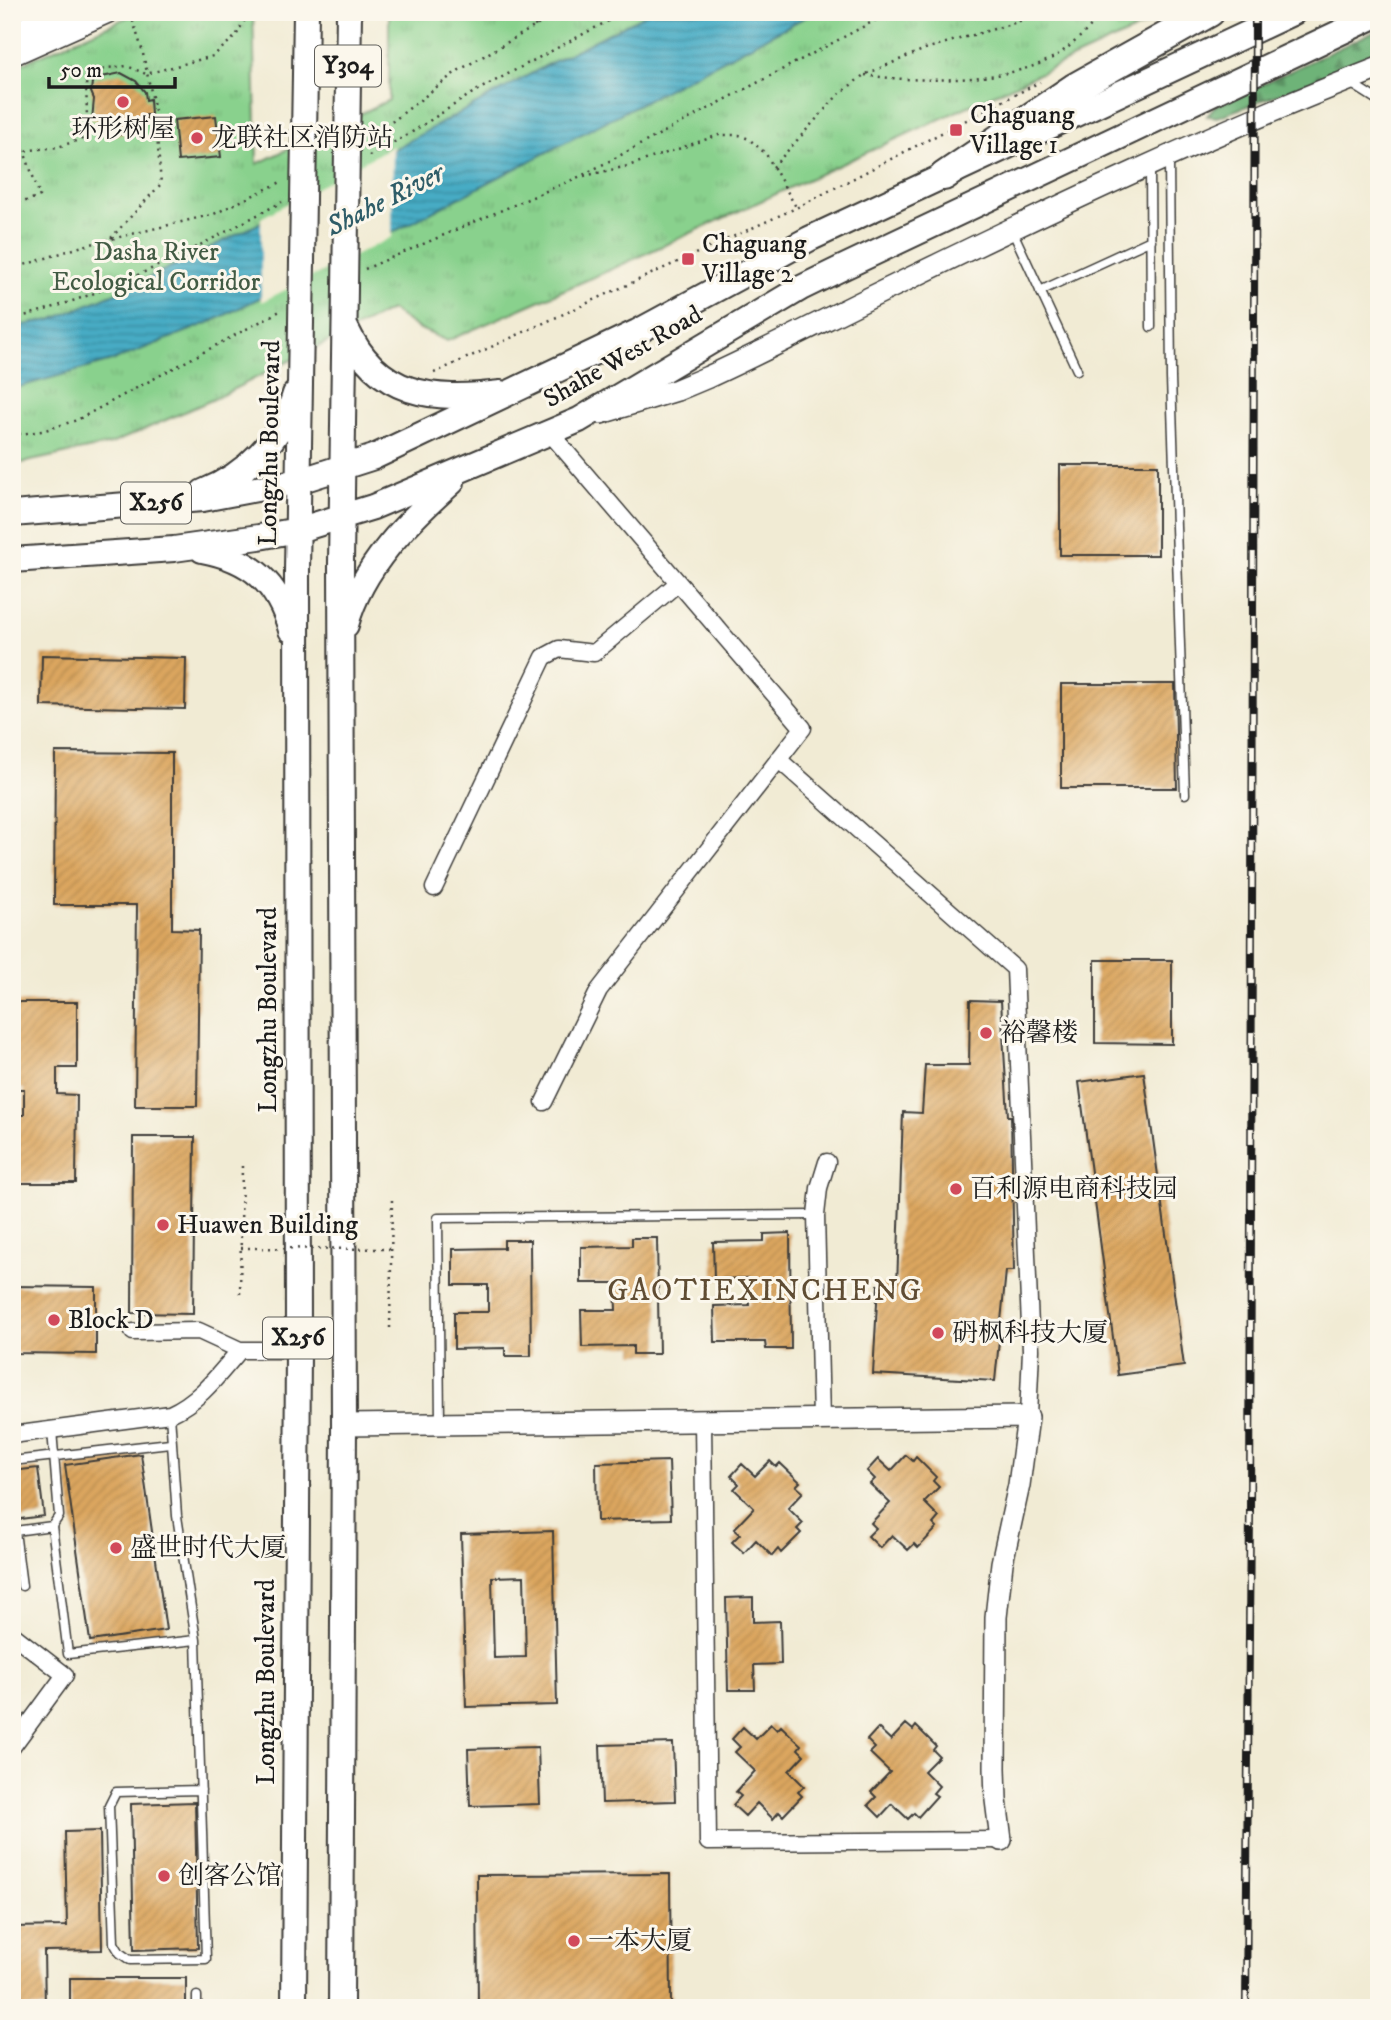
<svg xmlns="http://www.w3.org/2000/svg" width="1391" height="2020" font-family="'IM FELL DW Pica','Noto Serif SC',serif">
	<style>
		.forest { fill: url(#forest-firs); stroke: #45684a; stroke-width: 2 }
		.park { fill: url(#park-tufts); stroke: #527654; stroke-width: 2 }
		.water { fill: url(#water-rules); stroke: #316470; stroke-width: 2 }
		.pier { fill: #f1ebd4 }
		.building { fill: url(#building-hatch); fill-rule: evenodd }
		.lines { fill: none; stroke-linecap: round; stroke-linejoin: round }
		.lane-casing { stroke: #3c3b38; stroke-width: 11 }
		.street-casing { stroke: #3c3b38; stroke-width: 19 }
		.secondary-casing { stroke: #3c3b38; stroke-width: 24 }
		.primary-casing { stroke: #3c3b38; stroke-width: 28 }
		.highway-casing { stroke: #3c3b38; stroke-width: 32 }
		.path { stroke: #3c3b38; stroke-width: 2.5; stroke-dasharray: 2 5; stroke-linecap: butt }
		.lane { stroke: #fff; stroke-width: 8 }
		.street { stroke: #fff; stroke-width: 16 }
		.secondary { stroke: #fff; stroke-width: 21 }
		.primary { stroke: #fff; stroke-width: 24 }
		.highway { stroke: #fff; stroke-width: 28 }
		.rail-casing { stroke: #1c1c1c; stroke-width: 8 }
		.rail { stroke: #fbf7ec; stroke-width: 5; stroke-dasharray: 16; stroke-linecap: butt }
		.path-bridge { stroke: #3c3b38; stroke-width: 2.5; stroke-dasharray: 2 5; stroke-linecap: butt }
		.poi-dot { fill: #d1495b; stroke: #fbf7ec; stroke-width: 2.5 }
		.labels { text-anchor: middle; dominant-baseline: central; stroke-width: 6; stroke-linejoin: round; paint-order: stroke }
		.shield { fill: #fbf7ec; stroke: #5f5e5a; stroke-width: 2 }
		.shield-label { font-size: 24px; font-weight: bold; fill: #1c1c1c }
		.poi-label { font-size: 26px; fill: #1c1c1c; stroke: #fbf7ec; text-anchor: start }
		.park-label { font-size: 26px; fill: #425b44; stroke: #fbf7ec }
		.street-label { font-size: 26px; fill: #1c1c1c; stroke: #fbf7ec }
		.water-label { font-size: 28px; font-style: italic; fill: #2f5d68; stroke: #fbf7ec }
		.quarter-label { font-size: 30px; letter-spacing: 2px; fill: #5f4c33; stroke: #fbf7ec }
	</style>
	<defs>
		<pattern id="forest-firs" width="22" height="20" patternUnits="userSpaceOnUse" patternTransform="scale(1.75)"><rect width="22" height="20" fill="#6eb378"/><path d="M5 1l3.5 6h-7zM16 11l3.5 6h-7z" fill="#5a9162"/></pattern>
		<pattern id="park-tufts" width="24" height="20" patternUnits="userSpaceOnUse" patternTransform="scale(1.75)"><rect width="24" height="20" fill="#89d18d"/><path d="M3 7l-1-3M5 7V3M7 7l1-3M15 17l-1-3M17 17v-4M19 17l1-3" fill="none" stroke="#76b379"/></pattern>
		<pattern id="water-rules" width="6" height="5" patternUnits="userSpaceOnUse" patternTransform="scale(1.75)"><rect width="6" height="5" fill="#46acc5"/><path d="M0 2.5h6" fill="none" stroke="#3a8b9f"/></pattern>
		<pattern id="building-hatch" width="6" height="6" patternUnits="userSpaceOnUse" patternTransform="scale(1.75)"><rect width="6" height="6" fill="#dba65e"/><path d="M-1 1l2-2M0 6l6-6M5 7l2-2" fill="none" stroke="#bb8e51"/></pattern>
	</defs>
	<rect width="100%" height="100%" fill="#fbf7ec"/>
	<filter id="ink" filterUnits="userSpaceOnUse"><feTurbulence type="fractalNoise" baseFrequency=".0143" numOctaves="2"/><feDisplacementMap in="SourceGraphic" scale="14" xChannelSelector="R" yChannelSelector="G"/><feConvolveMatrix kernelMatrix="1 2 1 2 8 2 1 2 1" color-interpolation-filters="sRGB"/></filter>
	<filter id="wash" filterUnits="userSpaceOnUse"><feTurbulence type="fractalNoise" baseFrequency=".00686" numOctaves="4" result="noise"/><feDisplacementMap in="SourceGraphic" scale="28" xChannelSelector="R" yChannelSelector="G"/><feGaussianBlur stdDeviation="1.57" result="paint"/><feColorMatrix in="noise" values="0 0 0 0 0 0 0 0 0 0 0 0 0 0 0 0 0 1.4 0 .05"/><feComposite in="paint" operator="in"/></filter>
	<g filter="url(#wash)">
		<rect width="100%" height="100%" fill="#f1ebd4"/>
		<!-- forest -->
		<path class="forest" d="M1379,29V56L1218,117L1207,116L1214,107Z"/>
		<!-- park -->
		<path class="park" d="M139,12H253L257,164L389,100V12H1174L612,269L447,341L418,328L391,310L214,399L111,444L12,465V68Z"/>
		<!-- water -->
		<path class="water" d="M650,12H815L411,223L213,321L115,360L12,389V327L51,320L134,285L256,225L547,65Z"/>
		<!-- pier -->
		<path class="pier" d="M393,146L392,237L261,302V218Z"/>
		<g id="blocks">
			<!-- building -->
			<path class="building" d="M121,73L136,81L145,92L146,100L150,99L151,115H146V119L135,131L117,135L109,132L99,120H92L94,99L91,92L92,82L97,78Z
				M216,116L221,157L178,161L174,120Z
				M1060,465H1158V555H1060Z
				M42,655L186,658L185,709L41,706Z
				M1061,684H1175L1177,788H1061Z
				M55,752L172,753V929L199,930L197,1106H135L137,905H54Z
				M1095,960H1172V1044L1095,1043Z
				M970,1000L1001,1001L1008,1116H1011L1014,1271H1006L995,1381L873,1374L878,1285L897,1286L903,1112L922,1113L925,1065H969Z
				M12,1002H77V1068H57V1094L77,1095L76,1183H12V1115H24V1089H12Z
				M1144,1073L1184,1366L1118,1375L1079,1082Z
				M133,1137H195L193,1314L132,1313Z
				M790,1233L791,1349H766L765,1342H715L714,1306L749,1305L748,1278L714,1279L713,1242L764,1241V1234Z
				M632,1238H657L659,1354H633V1346L582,1347L581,1310H616L615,1283H581V1247L632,1246Z
				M504,1240H530L531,1356H505V1348L454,1349V1312H488V1285H453V1249L504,1248Z
				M12,1286L96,1287V1354L12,1353Z
				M141,1454L166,1630L90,1641L65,1465Z
				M906,1455L913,1461L916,1457L936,1477L933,1481L939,1487L924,1502L939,1517L933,1524L937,1528L918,1548L914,1544L908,1550L892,1535L880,1548L868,1536L876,1528L871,1523L890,1503L870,1484L875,1479L867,1471L878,1459L891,1471Z
				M669,1461L671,1519L597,1521L596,1463Z
				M770,1461L776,1467L780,1463L800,1482L796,1486L803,1492L788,1508L803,1523L797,1529L801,1533L781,1553L778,1549L772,1556L756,1540L744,1553L732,1542L740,1534L734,1529L754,1508L734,1489L739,1484L731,1476L742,1464L755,1476Z
				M38,1468L44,1516L12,1520V1471Z
				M553,1531L557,1705L466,1707L461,1534ZM524,1576L526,1657L494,1658L492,1577Z
				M753,1597V1622L780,1621L781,1664L754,1665L755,1690H728L726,1598Z
				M771,1724L777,1730L781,1726L801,1745L798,1749L804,1755L789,1771L804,1786L798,1792L802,1796L783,1816L779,1812L773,1819L757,1803L745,1816L733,1805L741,1796L736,1792L755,1771L735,1752L740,1747L732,1739L743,1727L756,1739Z
				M906,1724L913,1730L916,1726L936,1746L933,1750L939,1756L924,1771L939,1786L933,1793L937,1796L918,1817L914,1813L908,1819L892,1804L880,1817L868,1805L876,1797L871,1792L890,1772L870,1753L875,1748L867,1740L878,1728L891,1740Z
				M673,1743L675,1801L602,1803L600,1745Z
				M538,1747L540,1804L470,1806L468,1749Z
				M195,1802L198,1948L134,1950L131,1804Z
				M100,1831L102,1950L44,1951L45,2008H12V1927L67,1926L65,1832Z
				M670,1874L671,2008H478L477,1875Z
				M70,1978H186V2008H70Z"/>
		</g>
	</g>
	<g filter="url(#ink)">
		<use href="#blocks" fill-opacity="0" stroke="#3c3b38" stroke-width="2"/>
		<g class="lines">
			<defs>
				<path id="lane" d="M1349,82L1379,101
					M1169,160L1171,378L1185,794
					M1150,168L1151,327
					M1012,230L1077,370
					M1040,291L1151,240
					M170,1414L177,1516L196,1640L206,1959L130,1960L120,1953L114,1943L109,1806L116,1792L201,1790
					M440,1422L438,1218L816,1215
					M52,1430L59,1516L52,1526L68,1654L196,1640
					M12,1461L170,1443
					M22,1586L15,1531L52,1526
					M197,1996V2008"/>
				<path id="street" d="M778,759L1015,969L1031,1350L1028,1417
					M434,888L544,657L559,649L594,653L678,583
					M544,1102L599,990L803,728L550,433
					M133,1332L199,1331L240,1350H298
					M821,1419L816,1215L819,1188L827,1162
					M703,1421L708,1842L1001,1840
					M12,1435L170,1414C201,1400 218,1375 240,1350
					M12,1634L65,1675L12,1747"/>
				<path id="secondary" d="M12,33L60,12
					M12,55L108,12
					M601,413L677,390L708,377C771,348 832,316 894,286C1053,208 1214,132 1379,68
					M344,1425L1028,1417L1019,1485L1002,1563L996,1617L995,1768L996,1800L1001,1840"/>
				<path id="primary" d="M346,328C378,397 432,401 501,393
					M203,492C246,475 282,439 295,394
					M12,514L203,499L299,481L374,457L637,332L809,239L1294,12
					M202,550C251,559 278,583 291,630
					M12,560L174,549L259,537L298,530L373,507L579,420L801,288L844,267L1379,14
					M346,625C361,567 409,520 452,482
					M294,2008L298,1350L297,571L306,12
					M341,2008L344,1425L341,563L349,12"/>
				<path id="highway" d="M944,176L1074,88L1210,12"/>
			</defs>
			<!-- lane casing -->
			<use href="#lane" class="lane-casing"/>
			<!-- street casing -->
			<use href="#street" class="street-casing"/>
			<!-- secondary casing -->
			<use href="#secondary" class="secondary-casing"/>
			<!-- primary casing -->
			<use href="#primary" class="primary-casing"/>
			<!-- highway casing -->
			<use href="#highway" class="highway-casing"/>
			<!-- path -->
			<path class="path" d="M529,12L536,27
				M865,75C917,83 1008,83 1054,57C1075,45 1089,26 1108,12
				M367,135L393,121L456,72L560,12
				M12,152L58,147L82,139L87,120L86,75L108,68L127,66L146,74L213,56L236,36L249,12
				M369,156L409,134L474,92L625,12
				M773,167L838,95L864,75L925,49L1018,22L1034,12
				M584,176L628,166L719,135H739L749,139L766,154L796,207
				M12,206L40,196L24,151
				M111,238L161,184L155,111L142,49L130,12
				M12,269L83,246L214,214L281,182
				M365,269L581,176L891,12
				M12,319C113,294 191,250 282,202
				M434,373L796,208L1040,82
				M12,435L42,431L77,420L280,311
				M240,1294L242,1165
				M390,1328L392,1199"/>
			<!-- lane -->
			<use href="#lane" class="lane"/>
			<!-- street -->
			<use href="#street" class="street"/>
			<!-- secondary -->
			<use href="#secondary" class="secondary"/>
			<!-- primary -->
			<use href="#primary" class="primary"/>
			<!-- highway -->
			<use href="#highway" class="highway"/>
			<defs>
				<path id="rail" d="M1246,2008L1250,1510L1255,12"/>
			</defs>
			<!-- rail casing -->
			<use href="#rail" class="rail-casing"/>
			<!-- rail -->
			<use href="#rail" class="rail"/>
			<!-- path-bridge -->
			<path class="path-bridge" d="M241,1248L391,1249"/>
		</g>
	</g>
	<!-- markers -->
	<g class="poi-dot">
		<circle cx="123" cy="102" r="7"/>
		<rect x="949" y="123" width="14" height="14" rx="3.5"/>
		<circle cx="197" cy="138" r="7"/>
		<rect x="681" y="252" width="14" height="14" rx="3.5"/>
		<circle cx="986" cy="1033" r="7"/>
		<circle cx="956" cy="1189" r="7"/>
		<circle cx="163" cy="1225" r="7"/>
		<circle cx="54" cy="1320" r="7"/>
		<circle cx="938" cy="1333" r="7"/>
		<circle cx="116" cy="1548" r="7"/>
		<circle cx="164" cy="1876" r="7"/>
		<circle cx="574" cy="1941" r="7"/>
	</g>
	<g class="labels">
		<!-- shield labels -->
		<g class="shield">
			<rect x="315" y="45.5" width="66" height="41" rx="5"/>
			<rect x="121" y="482.5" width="70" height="41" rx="5"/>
			<rect x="263" y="1317.5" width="70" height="41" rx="5"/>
		</g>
		<g class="shield-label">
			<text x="348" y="66">Y304</text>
			<text x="156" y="503">X256</text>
			<text x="298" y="1338">X256</text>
		</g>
		<!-- poi labels -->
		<g class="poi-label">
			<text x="970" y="115">Chaguang<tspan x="970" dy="30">Village 1</tspan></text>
			<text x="123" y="129" text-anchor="middle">环形树屋</text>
			<text x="211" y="138">龙联社区消防站</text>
			<text x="702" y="244">Chaguang<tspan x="702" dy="30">Village 2</tspan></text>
			<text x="1000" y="1033">裕馨楼</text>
			<text x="970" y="1189">百利源电商科技园</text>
			<text x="177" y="1225">Huawen Building</text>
			<text x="68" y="1320">Block D</text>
			<text x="952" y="1333">砃枫科技大厦</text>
			<text x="130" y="1548">盛世时代大厦</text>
			<text x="178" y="1876">创客公馆</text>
			<text x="588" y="1941">一本大厦</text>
		</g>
		<!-- park labels -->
		<g class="park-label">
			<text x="156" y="252">Dasha River<tspan x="156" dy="30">Ecological Corridor</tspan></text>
		</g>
		<!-- street labels -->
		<g class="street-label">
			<text transform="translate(623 357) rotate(-30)">Shahe West Road</text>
			<text transform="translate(270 443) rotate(-89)">Longzhu Boulevard</text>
			<text transform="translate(268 1010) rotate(-90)">Longzhu Boulevard</text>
			<text transform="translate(266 1682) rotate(-90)">Longzhu Boulevard</text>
		</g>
		<!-- water labels -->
		<g class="water-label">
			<text transform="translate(385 200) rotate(-27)">Shahe River</text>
		</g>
		<!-- quarter labels -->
		<g class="quarter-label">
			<text x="765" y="1291">GAOTIEXINCHENG</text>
		</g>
	</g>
	<!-- margin -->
	<rect width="1391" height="2020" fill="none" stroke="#fbf7ec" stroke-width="42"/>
	<!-- scale -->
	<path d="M49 77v10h126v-10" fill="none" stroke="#1c1c1c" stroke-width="3.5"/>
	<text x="60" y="77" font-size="21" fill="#1c1c1c" stroke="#fbf7ec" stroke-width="5" paint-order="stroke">50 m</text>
</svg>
